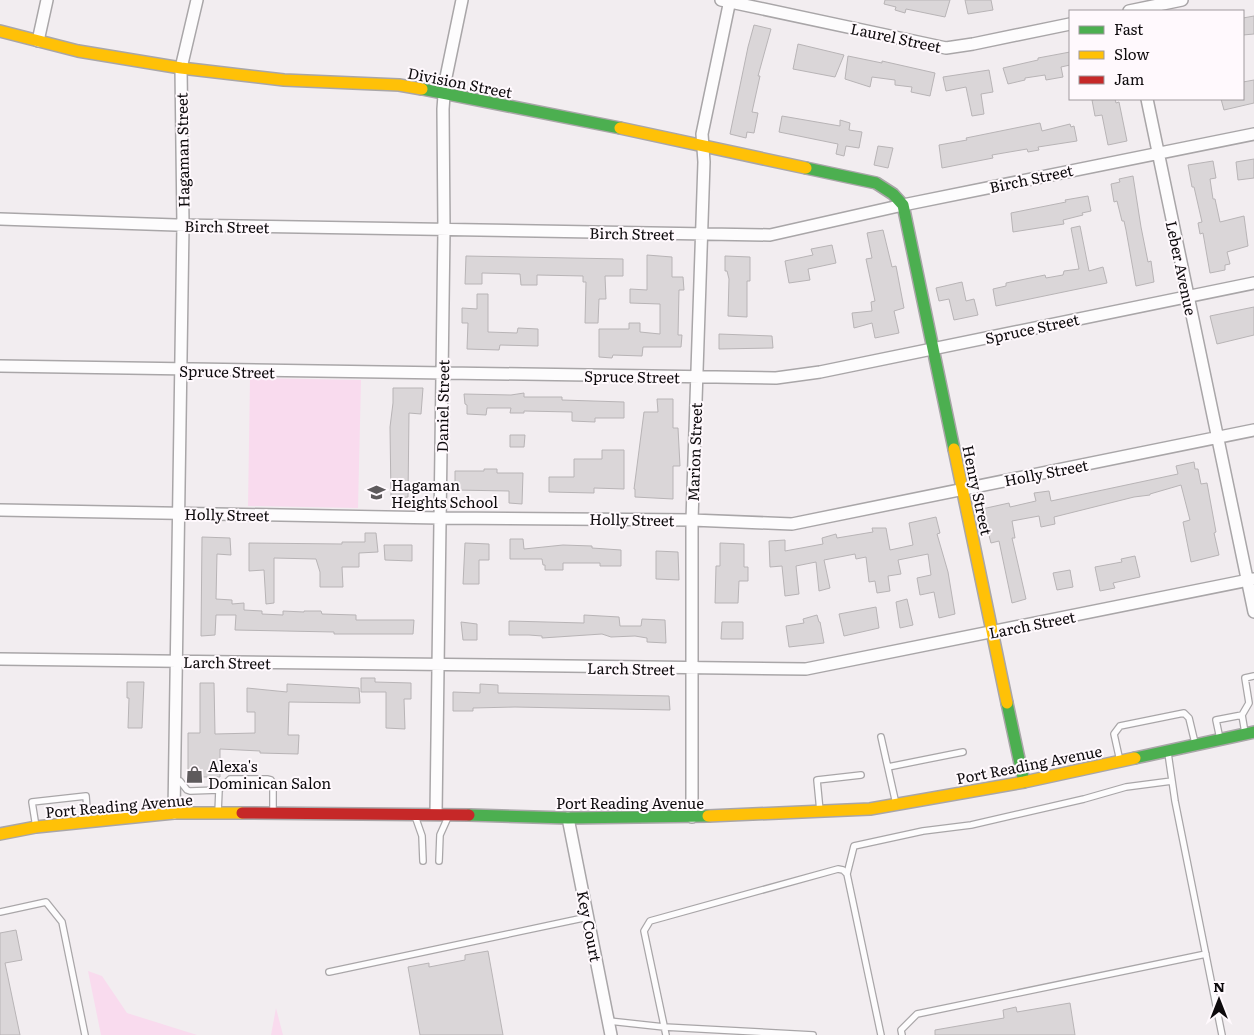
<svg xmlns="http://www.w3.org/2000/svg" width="1254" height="1035" font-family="Literata,serif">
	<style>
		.green { fill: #f9dbee }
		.building { fill: #dad6d8; stroke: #b8b4b6 }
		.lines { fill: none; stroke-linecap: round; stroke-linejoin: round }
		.lane-casing { stroke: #a9a6a8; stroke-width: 8 }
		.street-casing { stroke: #a9a6a8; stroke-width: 14 }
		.fast-casing { stroke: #a9a6a8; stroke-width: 14 }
		.slow-casing { stroke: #a9a6a8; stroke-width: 14 }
		.jam-casing { stroke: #a9a6a8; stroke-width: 14 }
		.lane { stroke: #fdfcfd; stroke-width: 5.5 }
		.street { stroke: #fdfcfd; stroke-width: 11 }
		.fast { stroke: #4caf50; stroke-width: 11 }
		.slow { stroke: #ffc107; stroke-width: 11 }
		.jam { stroke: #c62828; stroke-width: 11 }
		.labels { text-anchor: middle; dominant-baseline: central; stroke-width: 4; stroke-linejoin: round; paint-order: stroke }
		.street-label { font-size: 15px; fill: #0e0b0d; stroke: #fff9fd }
		.poi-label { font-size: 15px; fill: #0e0b0d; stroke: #fff9fd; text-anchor: start }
	</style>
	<rect width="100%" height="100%" fill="#f2edf0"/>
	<!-- green -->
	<path class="green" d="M250,378L361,380L358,508L248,506Z
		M88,971L102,976L127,1013L197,1035H101Z
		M276,1008L283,1035H271Z"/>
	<!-- building -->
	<path class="building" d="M885,0H950L945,17L906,9L905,13L895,10L896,7L884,4Z
		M965,0H991L993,10L968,14Z
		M1254,16V34L1243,35V18Z
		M754,25L771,29L758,76H760L752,112L758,113L754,133L747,132L746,138L730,134L748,47Z
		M798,44L844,55L835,77L793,69Z
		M1070,52V65L1061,67L1063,77L1046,80L1045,75L1025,78V80L1008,84L1003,68L1038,60V58Z
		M848,56L882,63V61L935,73L930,96L911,92L912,87L895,85V80L872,77L870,87L845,79Z
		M989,70L993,92L981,94L984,114L972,116L966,87L946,91L943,77Z
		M1254,80V103L1224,110L1221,99H1243V82Z
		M1097,99H1115L1116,103L1119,102L1127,141L1108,145L1102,115L1095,116L1092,100Z
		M782,116L840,126V120L850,123L849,130L862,132L859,148L846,146L844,156L836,154L838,144L779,132Z
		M1040,123L1042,131L1070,124L1071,127L1074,126L1077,141L1038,147L1039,150L1028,152L1027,149L992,155L993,158L942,168L939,145L967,140L966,138Z
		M878,146L893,148L888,168L874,165Z
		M1254,159V178L1238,180L1236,162Z
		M1213,161L1216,178L1210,179L1213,199H1215L1220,222L1244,216L1248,246L1227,252L1230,264L1225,265V270L1210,273L1203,233L1200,234L1198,223L1202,222L1194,187H1192L1188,165Z
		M1133,176L1141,227L1148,262L1151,261L1154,282L1136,286L1126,230L1124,221H1122L1117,201L1114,202L1111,184L1120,182L1119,179Z
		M1088,196L1091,211L1082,213L1083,215L1063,220L1064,224L1013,232L1011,213L1066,202L1065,200Z
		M1080,226L1089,271L1103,267L1107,283L996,306L993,289L1006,286V283L1045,275L1046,278L1063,275L1064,271L1079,269L1071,228Z
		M883,230L892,267L896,266L904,308L894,311L899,333L875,338L872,323L854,328L852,313L872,311L871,302L875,301L866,259L872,258L867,233Z
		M832,245L836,263L808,269L810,280L789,283L785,261L813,255L811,249Z
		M647,255L672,257V277H683L684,290H679L678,335H682L681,347H643L642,356L613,355L612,358L599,357V329H629V323H640V332L660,334V304L630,303V289L647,290Z
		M466,256L623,259V276H605L606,299H599L598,323H585L586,282H583V276L537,275V285H521L520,274L482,273V284H465Z
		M725,256L750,257V281H747V317L728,316L729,279L727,271H725Z
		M962,282L966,301L974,299L978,315L954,320L949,299L939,301L936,288Z
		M477,294H488V332L517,333L518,328L538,329V346L500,345L499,350L467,349L468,323H462V308L477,309Z
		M1254,307V335L1217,344L1210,316Z
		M719,334L772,336L773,348L719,349Z
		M393,388H423L421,414L409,413L408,497L391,498L390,427L393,403Z
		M524,393V397H562V400L624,402V418H595V422L572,421V412L524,411V413H510L511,408H487L486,415L467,414V405L465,404L464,394L511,395Z
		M657,399H673V428H678L680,466H673V499L635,497V489H634L644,412H658Z
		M510,435H525L524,447H510Z
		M602,450H624V489L594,488V493L549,492V477H574V459H602Z
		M1194,462L1195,469H1198L1201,484L1207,483L1216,532L1214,533L1219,555L1191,562L1183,522L1190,520L1181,485L1150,494V495L1134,497L1054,517L1055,524L1041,527L1039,516L1012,521L1015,538H1012L1026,599L1012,603L999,541L991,543L982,509L1009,503L1010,507L1036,501L1034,493L1049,491L1051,501L1178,474L1176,466Z
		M484,469H497V473H523L522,504L509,503V491L455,490V471H484Z
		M936,517L940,533L937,534L948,572L955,614L939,618L934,592L920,595L917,578L931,575L928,554L898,560L901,574L888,576L890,591L877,593L875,581L869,582L866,557L856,559L855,554L824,560L830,588L819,591L816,562L796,566L799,594L785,596L782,566L770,567L769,541L785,540V551L823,544L822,538L836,534L837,538L873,532L872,528H886L890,550L913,545L909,523Z
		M365,533H376L378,552L359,553V567H342L343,587H320V572L316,559L274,558V603L266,604L264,570L249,571V543L342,544V542H365Z
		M202,537L230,538L231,555L217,554L216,599L232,600V604L244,603V610L262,611V614L283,615V611L304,612V611H321L322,614L356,615V620H414L413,634H334V632L235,630L236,615H216L215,635L201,636Z
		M510,539H523L524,549L563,545L592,546V548L621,550V566H600V563H563V570H545V565H543L542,559H510Z
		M465,543L489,544V560H479V584H463Z
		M720,543L744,544V567H748V581H739L738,603H715L716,566H720Z
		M384,545H412V561L385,560Z
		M656,551L678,552L679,580L656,579Z
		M1135,556L1140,577L1113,583L1115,588L1100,591L1095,567L1122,562L1121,559Z
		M1070,570L1073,587L1057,590L1053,573Z
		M907,599L913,625L900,628L896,602Z
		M876,607L879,628L844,636L839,614Z
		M584,615L619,617L620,626H641L642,619L665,620L666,643L647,642V638L635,636L611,637L602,634L542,638V636L529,635H509V621L584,623Z
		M817,615L819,622H820L824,643L789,647L786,626L804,623L803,619Z
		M461,622L477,624V640H463Z
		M722,622H743V639H721Z
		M361,678H375V682L411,683V699H404L405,729L386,728V692H361Z
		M127,682H144L142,728H128L129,698H127Z
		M200,683H214L215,734L255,733V712H247V688L287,692V684L359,688L360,703L289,702L288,735H299L298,754L260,753V751L220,749V777H188V733H200Z
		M480,684L498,685V693L669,696L670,710L515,707L473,708V711H453V692L480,693Z
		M16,930L22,960L5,963L20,1035H0V933Z
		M488,951L503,1035H420L408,967L429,963V967L465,960V955Z
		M1070,1003L1075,1035H935V1030L1004,1018L1003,1010L1016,1007L1017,1012Z"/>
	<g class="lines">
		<defs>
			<path id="lane" d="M1245,733L1242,715L1249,703L1245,678L1254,676
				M881,737L896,804
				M1220,739L1216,720L1242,715
				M1168,753L1175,801L1222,1035
				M1120,761L1114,734L1120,726L1184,713L1189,718L1195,743
				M888,767L963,752
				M175,780L180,781L187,790L190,791L219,790
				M820,811L817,780L861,775
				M218,813L219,790L230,779H267L271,780L273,784V812
				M415,816L422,836L423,861
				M36,827L32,802L86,796L88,821
				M439,861L440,835L449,815
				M847,874L854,846L923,831L971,825L1084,799L1126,787L1172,781
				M0,912L46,902L62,922L85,1035
				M329,972L588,917
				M609,1021L664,1027L813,1035
				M666,1035L644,931L650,921L838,869L843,870L847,874L881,1035
				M902,1035L901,1030L917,1014L1206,954"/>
			<path id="street" d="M721,0L946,48L973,44L1070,24
				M1129,11L1182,0
				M38,41L47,0
				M1147,99L1254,612
				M0,219L176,225L770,235L903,205L1254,134
				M0,366L776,378L820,372L1254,283
				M0,510L440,518L692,520L792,524L1254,430
				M0,659L806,669L1254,579
				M174,813L183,225L181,68L197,0
				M436,814L444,230L443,109L445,82L462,0
				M692,817V520L704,162L702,134L730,0
				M568,818L611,1035"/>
			<path id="fast" d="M422,89L620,128
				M806,168L876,183L893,194L903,205L954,449
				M1007,703L1024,782
				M1135,758L1254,732
				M469,815L568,818L708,816"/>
			<path id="slow" d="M0,31L78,51L181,68L284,80L399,85L422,89
				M620,128L806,168
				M954,449L1007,703
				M708,816L870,809L1024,782L1135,758
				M0,834L36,827L174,813H242"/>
			<path id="jam" d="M242,813L469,815"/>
		</defs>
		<!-- lane casing -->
		<use href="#lane" class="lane-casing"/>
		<!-- street casing -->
		<use href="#street" class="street-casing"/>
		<!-- fast casing -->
		<use href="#fast" class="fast-casing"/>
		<!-- slow casing -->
		<use href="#slow" class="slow-casing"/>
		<!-- jam casing -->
		<use href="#jam" class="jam-casing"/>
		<!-- lane -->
		<use href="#lane" class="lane"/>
		<!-- street -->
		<use href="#street" class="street"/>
		<!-- fast -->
		<use href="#fast" class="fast"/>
		<!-- slow -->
		<use href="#slow" class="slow"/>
		<!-- jam -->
		<use href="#jam" class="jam"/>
	</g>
	<!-- icons -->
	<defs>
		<symbol id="school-bare" viewBox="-9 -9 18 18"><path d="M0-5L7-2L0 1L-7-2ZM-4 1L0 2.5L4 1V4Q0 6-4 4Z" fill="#5e5a5c" stroke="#fff9fd" stroke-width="2.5" paint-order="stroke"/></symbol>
		<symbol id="shop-bare" viewBox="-9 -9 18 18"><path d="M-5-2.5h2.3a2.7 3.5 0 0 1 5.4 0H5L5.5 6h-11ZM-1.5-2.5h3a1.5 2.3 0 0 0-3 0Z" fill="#5e5a5c" stroke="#fff9fd" stroke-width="2.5" paint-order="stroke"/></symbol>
	</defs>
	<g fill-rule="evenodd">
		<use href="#school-bare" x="364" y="480" width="25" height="25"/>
		<use href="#shop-bare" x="182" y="762" width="25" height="25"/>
	</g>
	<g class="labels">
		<!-- street labels -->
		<g class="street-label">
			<text transform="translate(896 37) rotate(12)">Laurel Street</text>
			<text transform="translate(460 82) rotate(11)">Division Street</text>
			<text transform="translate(182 150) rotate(-91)">Hagaman Street</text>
			<text transform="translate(1031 178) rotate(-12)">Birch Street</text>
			<text transform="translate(227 226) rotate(1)">Birch Street</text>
			<text transform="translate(632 233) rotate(1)">Birch Street</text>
			<text transform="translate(1182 268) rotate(78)">Leber Avenue</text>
			<text transform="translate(1032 328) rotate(-12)">Spruce Street</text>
			<text transform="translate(227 371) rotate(1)">Spruce Street</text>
			<text transform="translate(632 376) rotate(1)">Spruce Street</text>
			<text transform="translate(442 406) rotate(-89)">Daniel Street</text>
			<text transform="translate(694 452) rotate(-88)">Marion Street</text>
			<text transform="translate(1046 472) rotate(-11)">Holly Street</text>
			<text transform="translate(978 490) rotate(78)">Henry Street</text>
			<text transform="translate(227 514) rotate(1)">Holly Street</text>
			<text transform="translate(632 519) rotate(1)">Holly Street</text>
			<text transform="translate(1032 624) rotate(-11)">Larch Street</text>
			<text transform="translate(227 662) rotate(1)">Larch Street</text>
			<text transform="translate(631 668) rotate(1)">Larch Street</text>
			<text transform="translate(1029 764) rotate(-11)">Port Reading Avenue</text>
			<text x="630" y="802">Port Reading Avenue</text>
			<text transform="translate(119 805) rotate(-5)">Port Reading Avenue</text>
			<text transform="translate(590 926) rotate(79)">Key Court</text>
		</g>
		<!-- poi labels -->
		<g class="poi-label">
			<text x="391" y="484">Hagaman<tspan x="391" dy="17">Heights School</tspan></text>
			<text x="208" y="765">Alexa's<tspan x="208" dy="17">Dominican Salon</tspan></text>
		</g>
	</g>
	<!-- legend -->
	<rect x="1069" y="10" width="175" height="90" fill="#fff9fd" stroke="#9f9a9d"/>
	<rect x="1079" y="26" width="25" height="8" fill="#4caf50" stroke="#9f9a9d"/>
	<text x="1114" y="35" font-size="15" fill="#0e0b0d">Fast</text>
	<rect x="1079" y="51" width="25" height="8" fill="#ffc107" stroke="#9f9a9d"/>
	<text x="1114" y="60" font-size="15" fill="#0e0b0d">Slow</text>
	<rect x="1079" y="76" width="25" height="8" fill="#c62828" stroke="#9f9a9d"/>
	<text x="1114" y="85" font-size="15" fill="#0e0b0d">Jam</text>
	<!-- north arrow -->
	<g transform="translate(1219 1000)" stroke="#fff9fd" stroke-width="4" paint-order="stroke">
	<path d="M0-4L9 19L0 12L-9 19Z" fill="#0e0b0d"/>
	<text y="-8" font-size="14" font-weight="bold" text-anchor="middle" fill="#0e0b0d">N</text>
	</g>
</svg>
